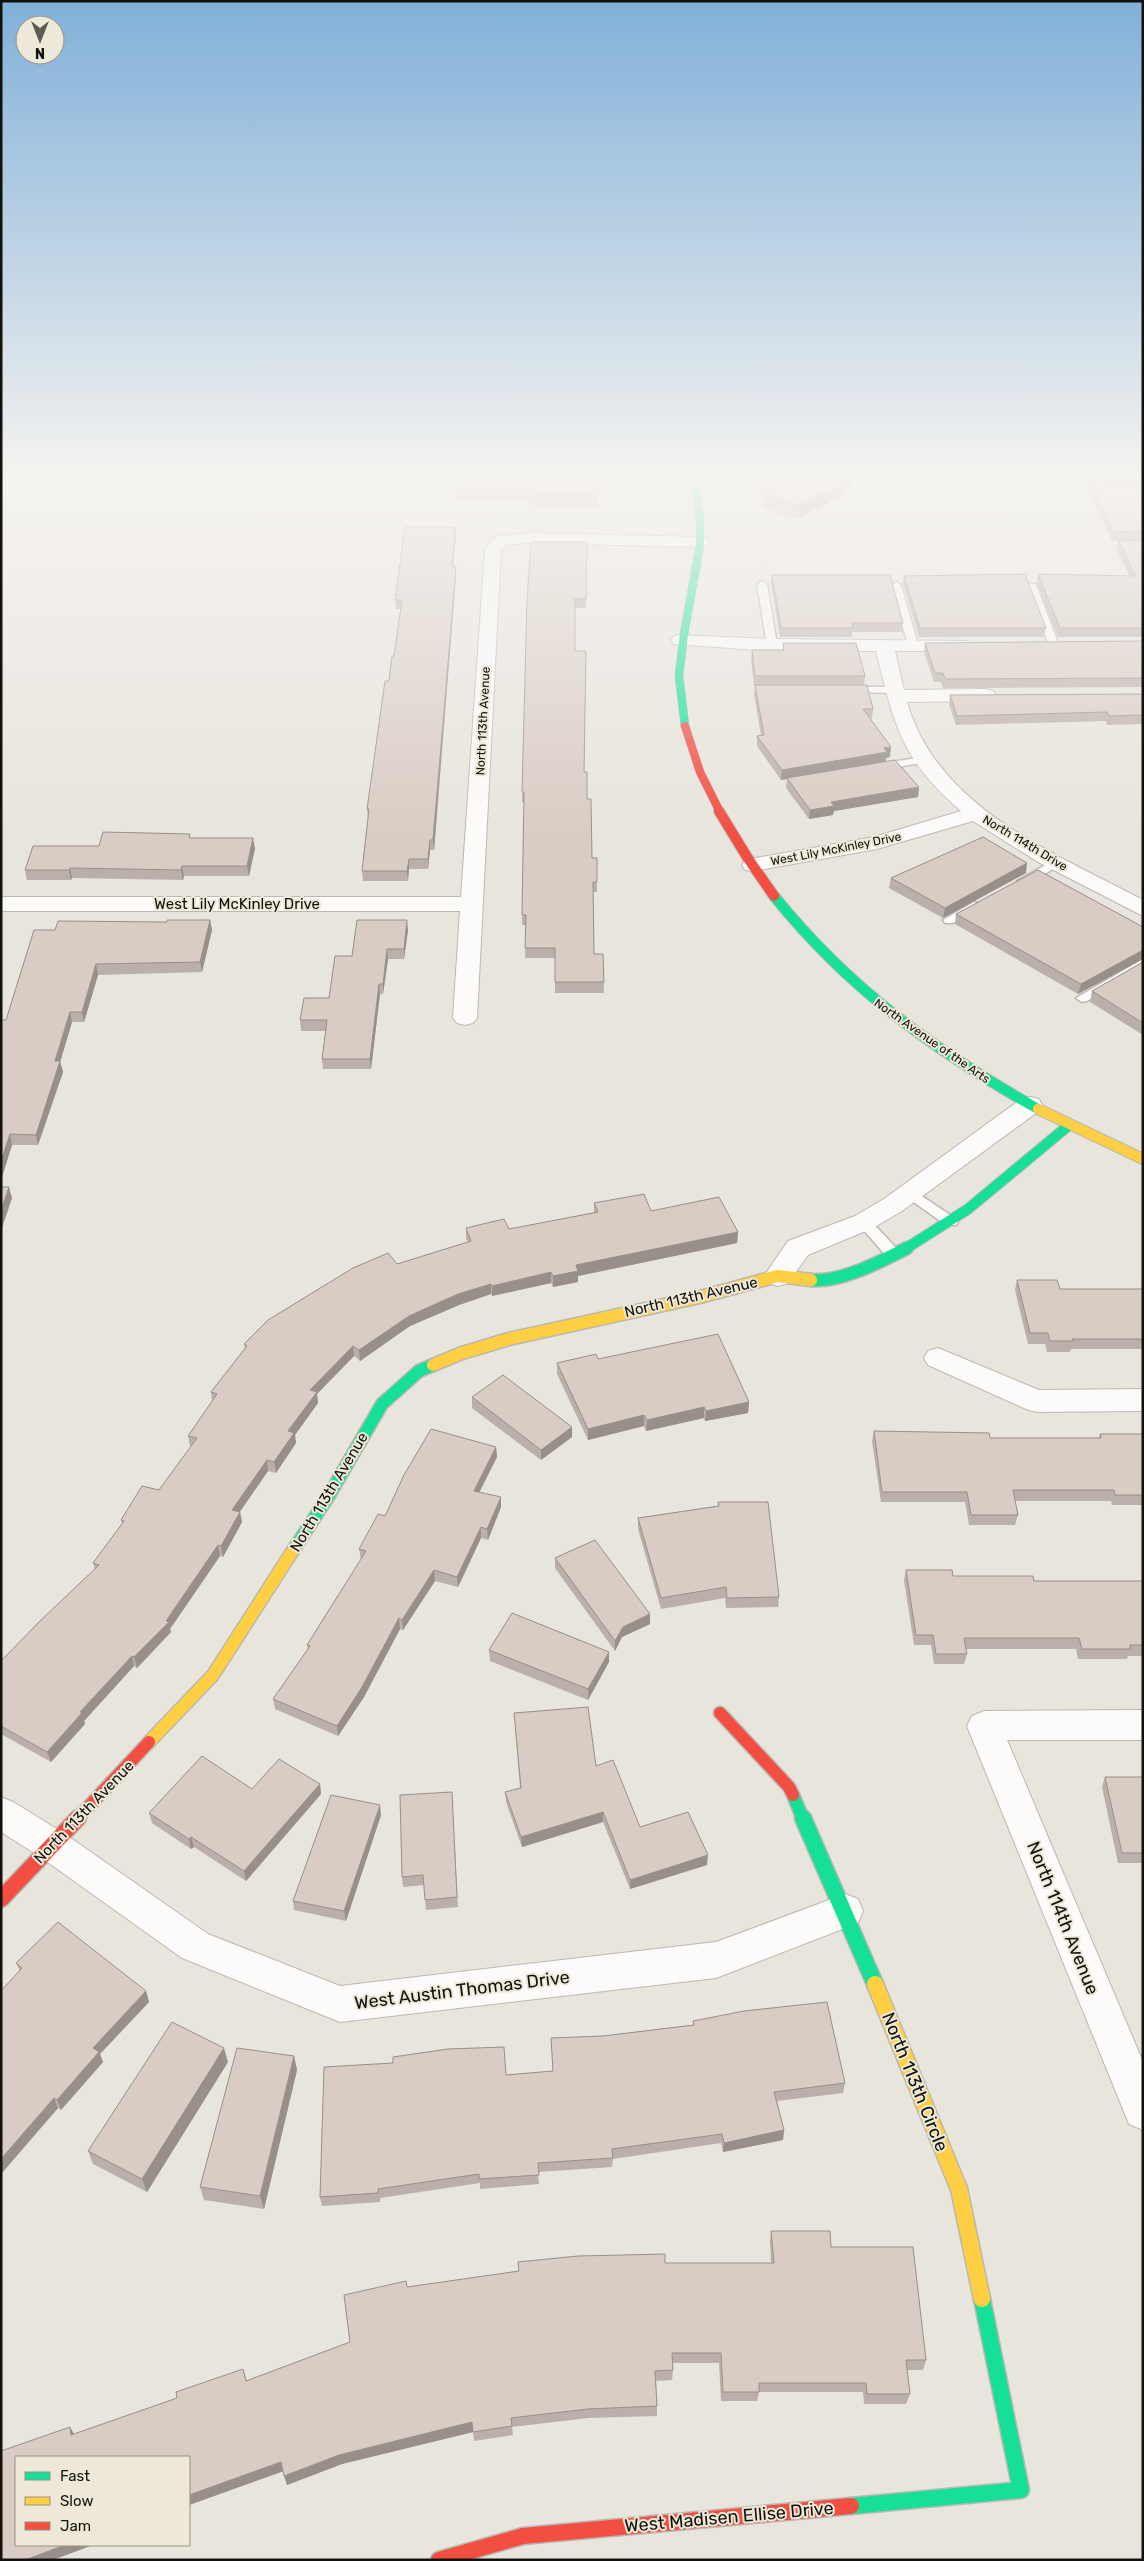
<svg xmlns="http://www.w3.org/2000/svg" width="1144" height="2561" font-family="Rubik,sans-serif">
	<style>
		.lines { fill: none; stroke-linecap: round; stroke-linejoin: round }
		.lane-casing { stroke: #bbb8b2; stroke-width: 3 }
		.street-casing { stroke: #bbb8b2; stroke-width: 2 }
		.fast-far3-casing { stroke: #bbb8b2; stroke-width: 9 }
		.fast-far2-casing { stroke: #bbb8b2; stroke-width: 12 }
		.fast-far1-casing { stroke: #bbb8b2; stroke-width: 15 }
		.fast-casing { stroke: #bbb8b2; stroke-width: 19 }
		.slow-far2-casing { stroke: #bbb8b2; stroke-width: 12 }
		.slow-far1-casing { stroke: #bbb8b2; stroke-width: 15 }
		.slow-casing { stroke: #bbb8b2; stroke-width: 19 }
		.jam-far3-casing { stroke: #bbb8b2; stroke-width: 9 }
		.jam-far2-casing { stroke: #bbb8b2; stroke-width: 12 }
		.jam-far1-casing { stroke: #bbb8b2; stroke-width: 15 }
		.jam-casing { stroke: #bbb8b2; stroke-width: 19 }
		.lane { fill: #fcfbfa; fill-rule: evenodd }
		.street { fill: #fcfbfa; fill-rule: evenodd }
		.fast-far3 { stroke: #16e098; stroke-width: 8 }
		.fast-far2 { stroke: #16e098; stroke-width: 10 }
		.fast-far1 { stroke: #16e098; stroke-width: 12 }
		.fast { stroke: #16e098; stroke-width: 16 }
		.slow-far2 { stroke: #ffcf43; stroke-width: 10 }
		.slow-far1 { stroke: #ffcf43; stroke-width: 12 }
		.slow { stroke: #ffcf43; stroke-width: 16 }
		.jam-far3 { stroke: #f24e42; stroke-width: 8 }
		.jam-far2 { stroke: #f24e42; stroke-width: 10 }
		.jam-far1 { stroke: #f24e42; stroke-width: 12 }
		.jam { stroke: #f24e42; stroke-width: 16 }
		.wall { fill: #bbafa9 }
		.shaded-wall { fill: #988f89 }
		.building { fill: #d9ccc4; stroke: #988f89 }
		.labels { text-anchor: middle; dominant-baseline: central; stroke-width: 4; stroke-linejoin: round; paint-order: stroke }
		.far-street-label { font-size: 12px; fill: #12110b; stroke: #ede8d8 }
		.street-label { font-size: 15px; fill: #12110b; stroke: #ede8d8 }
		.near-street-label { font-size: 18px; fill: #12110b; stroke: #ede8d8 }
	</style>
	<rect width="100%" height="100%" fill="#e8e5dd"/>
	<g class="lines">
		<defs>
			<path id="lane" d="M762,581L767,584L777,645L772,648L767,645L757,584Z
				M896,582L901,585L918,645L917,647L908,645L891,585Z
				M1028,583L1036,585L1059,645L1058,647L1049,645L1026,585Z
				M849,687H895L900,690L895,693L845,692L844,690Z
				M924,757L929,760L928,762L878,770L873,767L878,764Z
				M1058,858L1062,860V864L1027,884H1019L1017,881Z
				M974,902L978,903V909L953,923H945L943,920Z
				M1143,959V968L1087,1001L1082,1002L1076,998Z
				M910,1188L956,1219L958,1222L956,1225H946L905,1196L903,1193Z
				M864,1217L869,1219L899,1251L901,1255L899,1259H889L859,1225L857,1222L859,1219Z"/>
			<path id="street" d="M528,533L701,537L707,538L709,542L707,546L701,547L528,543L505,545L501,550L477,1018L473,1023L465,1025L457,1023L453,1018L460,911H1V897H461L485,550L494,537Z
				M680,635L772,639L967,641L970,645L967,649L961,651H895L904,690L986,689L993,691L996,695L993,699L986,701L907,702C937,808 1054,853 1143,900V916L1038,862L973,821L877,849L753,871L745,870L742,865L745,860L874,837L961,811C901,760 894,724 876,651H772L674,644L671,640L674,636Z
				M1030,1097L1039,1099L1042,1105L1039,1111L902,1211L873,1228L808,1255L788,1283L778,1286L768,1283L764,1276L788,1241L855,1216L884,1199L1021,1099Z
				M938,1348L1039,1390L1143,1389V1411L1036,1412L1026,1409L928,1365L924,1358L928,1351Z
				M1143,1710V1740H1007L1143,2062V2130L1129,2124L967,1726L972,1716L984,1711Z
				M1,1797L13,1802L65,1834L208,1934L340,1986L716,1942L845,1894L858,1899L863,1911L858,1923L716,1978L340,2022L182,1958L39,1856L1,1832Z"/>
			<path id="fast-far3" d="M685,726L679,676L684,634L700,545V519L695,476"/>
			<path id="fast-far2" d="M774,896C849,989 935,1051 1038,1109
				M905,1249L968,1209L1068,1126"/>
			<path id="fast-far1" d="M811,1280C840,1283 882,1261 907,1248
				M292,1552L328,1497L382,1404L419,1371L433,1365
				M793,1795L803,1819"/>
			<path id="fast" d="M803,1818L875,1984
				M851,2506L1021,2490L982,2299"/>
			<path id="slow-far2" d="M1038,1109L1143,1159"/>
			<path id="slow-far1" d="M433,1365L462,1353L509,1339L700,1297L778,1276L811,1280
				M149,1742L213,1675L292,1552"/>
			<path id="slow" d="M875,1984L959,2189L982,2299"/>
			<path id="jam-far3" d="M685,726L700,772L720,812"/>
			<path id="jam-far2" d="M719,811L747,857L774,896"/>
			<path id="jam-far1" d="M720,1713L789,1787L793,1795
				M77,1819L149,1742"/>
			<path id="jam" d="M1,1899L78,1818
				M439,2560L523,2536L851,2506"/>
		</defs>
		<!-- lane casing -->
		<use href="#lane" class="lane-casing"/>
		<!-- street casing -->
		<use href="#street" class="street-casing"/>
		<!-- fast-far3 casing -->
		<use href="#fast-far3" class="fast-far3-casing"/>
		<!-- fast-far2 casing -->
		<use href="#fast-far2" class="fast-far2-casing"/>
		<!-- fast-far1 casing -->
		<use href="#fast-far1" class="fast-far1-casing"/>
		<!-- fast casing -->
		<use href="#fast" class="fast-casing"/>
		<!-- slow-far2 casing -->
		<use href="#slow-far2" class="slow-far2-casing"/>
		<!-- slow-far1 casing -->
		<use href="#slow-far1" class="slow-far1-casing"/>
		<!-- slow casing -->
		<use href="#slow" class="slow-casing"/>
		<!-- jam-far3 casing -->
		<use href="#jam-far3" class="jam-far3-casing"/>
		<!-- jam-far2 casing -->
		<use href="#jam-far2" class="jam-far2-casing"/>
		<!-- jam-far1 casing -->
		<use href="#jam-far1" class="jam-far1-casing"/>
		<!-- jam casing -->
		<use href="#jam" class="jam-casing"/>
		<!-- lane -->
		<use href="#lane" class="lane"/>
		<!-- street -->
		<use href="#street" class="street"/>
		<!-- fast-far3 -->
		<use href="#fast-far3" class="fast-far3"/>
		<!-- fast-far2 -->
		<use href="#fast-far2" class="fast-far2"/>
		<!-- fast-far1 -->
		<use href="#fast-far1" class="fast-far1"/>
		<!-- fast -->
		<use href="#fast" class="fast"/>
		<!-- slow-far2 -->
		<use href="#slow-far2" class="slow-far2"/>
		<!-- slow-far1 -->
		<use href="#slow-far1" class="slow-far1"/>
		<!-- slow -->
		<use href="#slow" class="slow"/>
		<!-- jam-far3 -->
		<use href="#jam-far3" class="jam-far3"/>
		<!-- jam-far2 -->
		<use href="#jam-far2" class="jam-far2"/>
		<!-- jam-far1 -->
		<use href="#jam-far1" class="jam-far1"/>
		<!-- jam -->
		<use href="#jam" class="jam"/>
	</g>
	<!-- wall -->
	<path class="wall" d="M454,476L598,495V508L528,505V499H454L453,486Z
		M753,476H853L852,487L845,490V494L800,517L793,518L763,507V500L758,498V487L752,485Z
		M1082,476H1143V487H1092L1088,490Z
		M1093,488H1143V540L1112,541L1091,497Z
		M455,527L456,536L453,567L456,576L434,850H430L428,869H409L408,881H363L362,871L368,818L367,809L389,681L394,656L401,609H396L395,600Z
		M1143,540V637H1058L1036,583L1038,574L1129,576L1117,550L1119,541Z
		M587,542L586,608H575V651L584,772L587,799L592,858H597V892H593L594,954H603L604,993H555V958H525L526,925H522L524,802H522V792Z
		M1027,574L1026,578L1046,628L1044,637H919L903,584L904,576Z
		M772,575L903,623L902,632H852V637H780L771,584Z
		M1143,641V687L943,688L941,682H934L924,652L925,643Z
		M783,643L865,676L864,685L873,709L872,719H870L890,757L886,758V761L919,787L918,797L834,811L833,815L809,819L786,788L787,779L781,780L757,746V736L761,735L754,695L755,685H795H754L751,660L752,650H783Z
		M1143,694V724L1107,725L1106,721L956,725L949,704L950,695Z
		M191,838L255,848L249,876H184L183,880L72,878L71,880H27L25,870L99,846Z
		M1026,873L943,918L889,888L891,878Z
		M956,914L1143,927V959L1078,994L955,924Z
		M210,920L212,930L202,972L98,975L84,1022H72L60,1061L63,1072L38,1145H12L1,1180V1020H6L55,930L167,922Z
		M408,930L404,959H388L383,994H380L371,1069H323L322,1059L326,1031H301L300,1020L329,998L352,956Z
		M1143,962V1035L1090,1002L1092,991Z
		M594,1203L651,1211L738,1232L737,1243L578,1276V1282L553,1287L551,1283L492,1296L491,1294L459,1305L410,1326L360,1361L354,1356L317,1394L318,1403L295,1435L296,1443L276,1473L268,1471L240,1512L242,1522L223,1557L220,1556L170,1629L171,1632L137,1668L134,1666L84,1721L85,1724L51,1762L1,1734V1661L95,1570L93,1563L122,1524L121,1520L159,1490L191,1447L190,1446L188,1436L212,1401L211,1392L245,1348L244,1344L397,1264L468,1242L466,1239V1228L509,1229L594,1213Z
		M1017,1280L1060,1289H1141L1143,1283V1349H1071L1070,1352H1047L1045,1344H1028L1015,1290Z
		M598,1359L749,1402L748,1413L705,1421L704,1418L646,1431L644,1426L588,1440L557,1374V1363Z
		M472,1397L572,1437L541,1460L472,1408Z
		M874,1431L990,1438H1099L1100,1434H1143V1505H1112L1111,1501H1015L1018,1515L1015,1525H969L965,1502H881L872,1441Z
		M496,1447L497,1457L479,1492L501,1507L488,1540L481,1538L458,1587L435,1581L403,1630L400,1629L364,1697L338,1736L275,1709L273,1699L308,1649L307,1645L361,1560L359,1549L385,1516Z
		M718,1502L779,1597L778,1607L726,1608L725,1598L661,1609L638,1529V1518L718,1506Z
		M555,1558L650,1624L622,1637L615,1651L555,1568Z
		M906,1570L953,1576L1034,1581H1143V1656H1128L1127,1659H1078L1076,1649H966L967,1654L964,1664H934L931,1645H914L904,1580Z
		M489,1650L609,1652V1662L588,1700L490,1661Z
		M514,1713L596,1766L640,1827L707,1865L630,1889L603,1822L522,1847L506,1802L505,1792L520,1788Z
		M1105,1777H1143V1863H1118L1102,1787Z
		M320,1784L321,1794L246,1881L194,1847L191,1849L152,1823L149,1813Z
		M452,1792L458,1907L426,1910L424,1885L403,1887L402,1877Z
		M381,1815L346,1921L294,1910L293,1901Z
		M16,1963L146,1991L149,2002L100,2054L103,2062L61,2110L58,2108L1,2174L20,1971Z
		M693,2021L845,2083L843,2093L777,2101L784,2130L783,2140L723,2152L721,2143L613,2159L612,2167L538,2172L539,2184L480,2189V2183L380,2198V2202L322,2206L320,2197L506,2075L553,2071L551,2038L603,2036L693,2025Z
		M294,2056L297,2070L264,2209L204,2200L200,2187Z
		M228,2062L147,2192L93,2164L88,2151Z
		M771,2231L831,2247L926,2360L923,2370H907L910,2394L906,2404H864L863,2392H759L757,2401H721L719,2363H672L673,2370L672,2380L656,2381L657,2406V2416L588,2418L512,2427L513,2435L474,2441L473,2432L342,2464L287,2485L283,2471L189,2505V2457L53,2560L70,2427L74,2434L177,2398L243,2369L247,2381L350,2342L407,2287L665,2263H771L770,2241Z"/>
	<!-- shaded-wall -->
	<path class="shaded-wall" d="M849,476H853L852,487L845,490V494L800,517L801,504Z
		M1094,479L1092,487L1088,490L1090,481Z
		M455,527L456,536L452,576V567Z
		M456,567V576L434,850L433,840Z
		M891,747L890,757L886,758V761L781,780L782,770Z
		M919,787L918,797L834,811L833,815L809,819L810,810L831,802Z
		M253,838L255,848L249,876L247,866Z
		M430,840V850L428,869V859Z
		M409,859V869L408,881L407,871Z
		M1027,863L1026,873L943,918L945,908Z
		M182,866L184,876L183,880L181,870Z
		M70,868L72,878L71,880L69,870Z
		M210,920L212,930L202,972L200,962Z
		M407,920L408,930L404,959V949Z
		M387,949L388,959L383,994V984Z
		M1143,950V959L1078,994L1081,984Z
		M96,964L98,975L84,1022L82,1012Z
		M379,984L380,994L371,1069L370,1059Z
		M70,1012L72,1022L59,1066L60,1061L63,1072L38,1145L36,1135L55,1061Z
		M10,1134L12,1145L1,1180V1161Z
		M9,1187L12,1198L1,1231V1211Z
		M738,1232L737,1243L578,1276V1282L553,1287V1276L576,1265Z
		M551,1272V1283L492,1296V1286Z
		M491,1284V1294L459,1305L410,1326L360,1361L359,1350L409,1316L458,1294Z
		M353,1346L354,1356L317,1394L318,1403L295,1435L296,1443L276,1473L274,1462L288,1431L310,1390Z
		M749,1402L748,1413L705,1421L706,1411Z
		M704,1407V1418L646,1431L647,1420Z
		M644,1415V1426L588,1440V1429Z
		M572,1427V1437L541,1460V1450Z
		M496,1447L497,1457L475,1501L474,1491Z
		M267,1460L268,1471L234,1520L232,1510Z
		M501,1497V1507L488,1540L487,1529Z
		M240,1512L242,1522L223,1557L221,1546Z
		M481,1527V1538L458,1587L457,1577Z
		M218,1545L220,1556L170,1629L171,1632L137,1668L134,1657L166,1621Z
		M434,1570L435,1581L403,1630L402,1620Z
		M650,1614V1624L622,1637L615,1651V1641L623,1627Z
		M399,1618L400,1629L364,1697L338,1736L337,1726Z
		M609,1652V1662L588,1700V1689Z
		M132,1656L134,1666L84,1721L85,1724L51,1762L47,1752L80,1712Z
		M320,1784L321,1794L246,1881L244,1871Z
		M380,1805L381,1815L346,1921L344,1911Z
		M603,1812V1822L522,1847L521,1837Z
		M191,1837L194,1847L191,1849L189,1839Z
		M708,1855L707,1865L630,1889V1880Z
		M146,1991L149,2002L100,2054L103,2062L61,2110L57,2100L93,2048Z
		M224,2048L228,2062L147,2192L142,2179Z
		M294,2056L297,2070L264,2209L260,2196Z
		M54,2098L58,2108L1,2174V2159Z
		M784,2130L783,2140L723,2152L724,2143Z
		M472,2422L473,2432L342,2464L287,2485L284,2476L339,2455Z
		M70,2427L75,2436L71,2435Z
		M281,2462L284,2471L189,2505V2495Z
		M65,2545H93L53,2560H25Z"/>
	<!-- building -->
	<path class="building" d="M454,476H595L598,495L528,492L529,486H453Z
		M764,476H849L841,480L846,482L801,504L794,505L764,494L771,490L758,486L772,479Z
		M1087,476H1143V478L1094,479L1090,481Z
		M1143,487V531L1114,532L1093,488Z
		M405,527H455L452,567H456L433,840H430L428,859H409L407,871H362L369,809H367L385,681H389L392,656H394L402,600H395Z
		M1143,540V628H1060L1038,574L1135,576L1119,541Z
		M531,542H587L586,599H575V651H586L584,772H587V799H591L592,858H597V882H593L594,954H603L604,982H555V948H525L526,915H522L524,792H522L527,599Z
		M1027,574L1026,577L1046,628H920L904,576Z
		M772,575H890L903,623H852L853,628H781Z
		M1143,641V678L945,679L943,673H935L925,643Z
		M783,643H856L865,676H755L752,650H784Z
		M755,685H867L873,709H863L891,747L884,748L887,752L782,770L757,736L764,735Z
		M1143,694V715L1109,716L1107,712L957,716L950,695Z
		M895,760L919,787L831,802L834,806L810,810L787,778Z
		M103,832L190,834L189,838H253L247,866H182L181,870L70,868L69,870H25L33,846H99Z
		M983,837L1027,863L945,908L891,878Z
		M1038,870L1143,927V950L1081,984L956,914Z
		M167,920H210L200,962L96,964L82,1012H70L55,1061H60L36,1135L10,1134L1,1161V1020H6L34,930H55L58,921L167,922Z
		M357,920H407L404,949H387L383,984H379L370,1059H322L327,1020H300L304,998H329L335,956H352Z
		M1143,962V1023L1092,991Z
		M1,1187H9L1,1211Z
		M644,1194L651,1211L719,1197L738,1232L576,1265L578,1271L553,1276L551,1272L492,1286L491,1284L458,1294L409,1316L359,1350L353,1346L310,1390L317,1392L288,1431L294,1433L274,1462L267,1460L232,1510L240,1512L221,1546L218,1545L166,1621L169,1622L134,1657L132,1656L80,1712L82,1713L47,1752L1,1726V1661L40,1621L99,1565L93,1563L124,1521L121,1520L142,1486L159,1490L197,1438L188,1436L217,1394L211,1392L247,1346L244,1344L268,1320L353,1268L388,1253L397,1264L471,1241L466,1228L504,1219L509,1229L598,1212L594,1203Z
		M1017,1280H1057L1060,1289H1143V1339H1072L1073,1341H1050L1048,1333H1030Z
		M718,1334L749,1402L706,1411L704,1407L647,1420L644,1415L588,1429L557,1363L596,1354L598,1359Z
		M503,1375L572,1427L541,1450L472,1397Z
		M431,1429L496,1447L474,1491L501,1497L487,1529L481,1527L457,1577L434,1570L402,1620L399,1618L362,1687L337,1726L273,1699L310,1646L307,1645L366,1551L359,1549L378,1514L385,1516L404,1475Z
		M874,1431L989,1433L990,1438H1101L1100,1434H1143V1495H1115L1114,1490H1013L1018,1515H971L967,1492H882Z
		M718,1502H768L779,1597L727,1598L726,1587L661,1598L638,1518L719,1506Z
		M595,1540L650,1614L623,1627L615,1641L555,1558Z
		M906,1570H952L953,1576H1033L1034,1581H1143V1645H1130V1649H1082L1079,1638H964L967,1654H936L933,1635H916Z
		M512,1613L609,1652L588,1689L489,1650Z
		M588,1707L596,1766L613,1760L640,1827L688,1812L708,1855L630,1880L603,1812L521,1837L505,1792L521,1788L514,1713Z
		M202,1756L252,1789L279,1759L320,1784L244,1871L191,1837L189,1839L149,1813Z
		M1105,1777H1143V1853H1122Z
		M452,1792L457,1897L425,1900L423,1875L402,1877L400,1795Z
		M331,1795L380,1805L344,1911L293,1901Z
		M58,1922L146,1991L93,2048L99,2052L57,2100L54,2098L1,2159V1991L22,1968L16,1963Z
		M827,2002L845,2083L774,2092L784,2130L724,2143L722,2134L612,2149L613,2158L538,2163L539,2175L479,2179V2174L378,2189V2193L320,2197L324,2067L393,2063V2057L448,2049L504,2047L506,2075L553,2071L551,2038L603,2036L694,2025L693,2021L744,2011Z
		M172,2022L224,2048L142,2179L88,2151Z
		M237,2048L294,2056L260,2196L200,2187Z
		M771,2231H830L831,2247H913L926,2360H906L910,2394H867L866,2383H759V2392H723L721,2353H672L673,2370L655,2371L657,2406L588,2409L511,2418L512,2426L473,2432L472,2422L339,2455L284,2476L281,2462L189,2495V2457H16V2545H65L25,2560H1V2451L70,2427L71,2435L177,2398L176,2392L243,2369L246,2381L350,2342L344,2295L406,2281L407,2287L519,2271L518,2262L578,2256L665,2254V2263H774Z"/>
	<!-- sky -->
	<linearGradient id="sky" x2="0" y2="1"><stop stop-color="#81b0d9"/><stop offset="0.57" stop-color="#f5f3f0"/><stop offset="1" stop-color="#f5f3f0" stop-opacity="0"/></linearGradient>
	<rect width="1144" height="835" fill="url(#sky)"/>
	<g class="labels">
		<!-- far-street labels -->
		<g class="far-street-label">
			<text transform="translate(483 721) rotate(-87)">North 113th Avenue</text>
			<text transform="translate(1025 843) rotate(31)">North 114th Drive</text>
			<text transform="translate(836 849) rotate(-11)">West Lily McKinley Drive</text>
			<text transform="translate(932 1041) rotate(35)">North Avenue of the Arts</text>
		</g>
		<!-- street labels -->
		<g class="street-label">
			<text x="237" y="904">West Lily McKinley Drive</text>
			<text transform="translate(691 1297) rotate(-13)">North 113th Avenue</text>
			<text transform="translate(329 1492) rotate(-59)">North 113th Avenue</text>
			<text transform="translate(84 1812) rotate(-46)">North 113th Avenue</text>
		</g>
		<!-- near-street labels -->
		<g class="near-street-label">
			<text transform="translate(1063 1918) rotate(68)">North 114th Avenue</text>
			<text transform="translate(462 1990) rotate(-7)">West Austin Thomas Drive</text>
			<text transform="translate(915 2082) rotate(68)">North 113th Circle</text>
			<text transform="translate(729 2517) rotate(-5)">West Madisen Ellise Drive</text>
		</g>
	</g>
	<!-- border -->
	<rect width="1144" height="2561" fill="none" stroke="#12110b" stroke-width="5"/>
	<!-- legend -->
	<rect x="15" y="2456" width="175" height="90" fill="#ede8d8" stroke="#959286"/>
	<rect x="25" y="2472" width="25" height="8" fill="#16e098" stroke="#959286"/>
	<text x="60" y="2481" font-size="15" fill="#12110b">Fast</text>
	<rect x="25" y="2497" width="25" height="8" fill="#ffcf43" stroke="#959286"/>
	<text x="60" y="2506" font-size="15" fill="#12110b">Slow</text>
	<rect x="25" y="2522" width="25" height="8" fill="#f24e42" stroke="#959286"/>
	<text x="60" y="2531" font-size="15" fill="#12110b">Jam</text>
	<!-- north arrow -->
	<g transform="translate(40 40) rotate(180)"><circle r="24" fill="#ede8d8" stroke="#959286"/>
	<path d="M0-4L9 19L0 12L-9 19Z" fill="#5d5b54"/>
	<text y="-8" font-size="14" font-weight="bold" text-anchor="middle" fill="#12110b">N</text>
	</g>
</svg>
